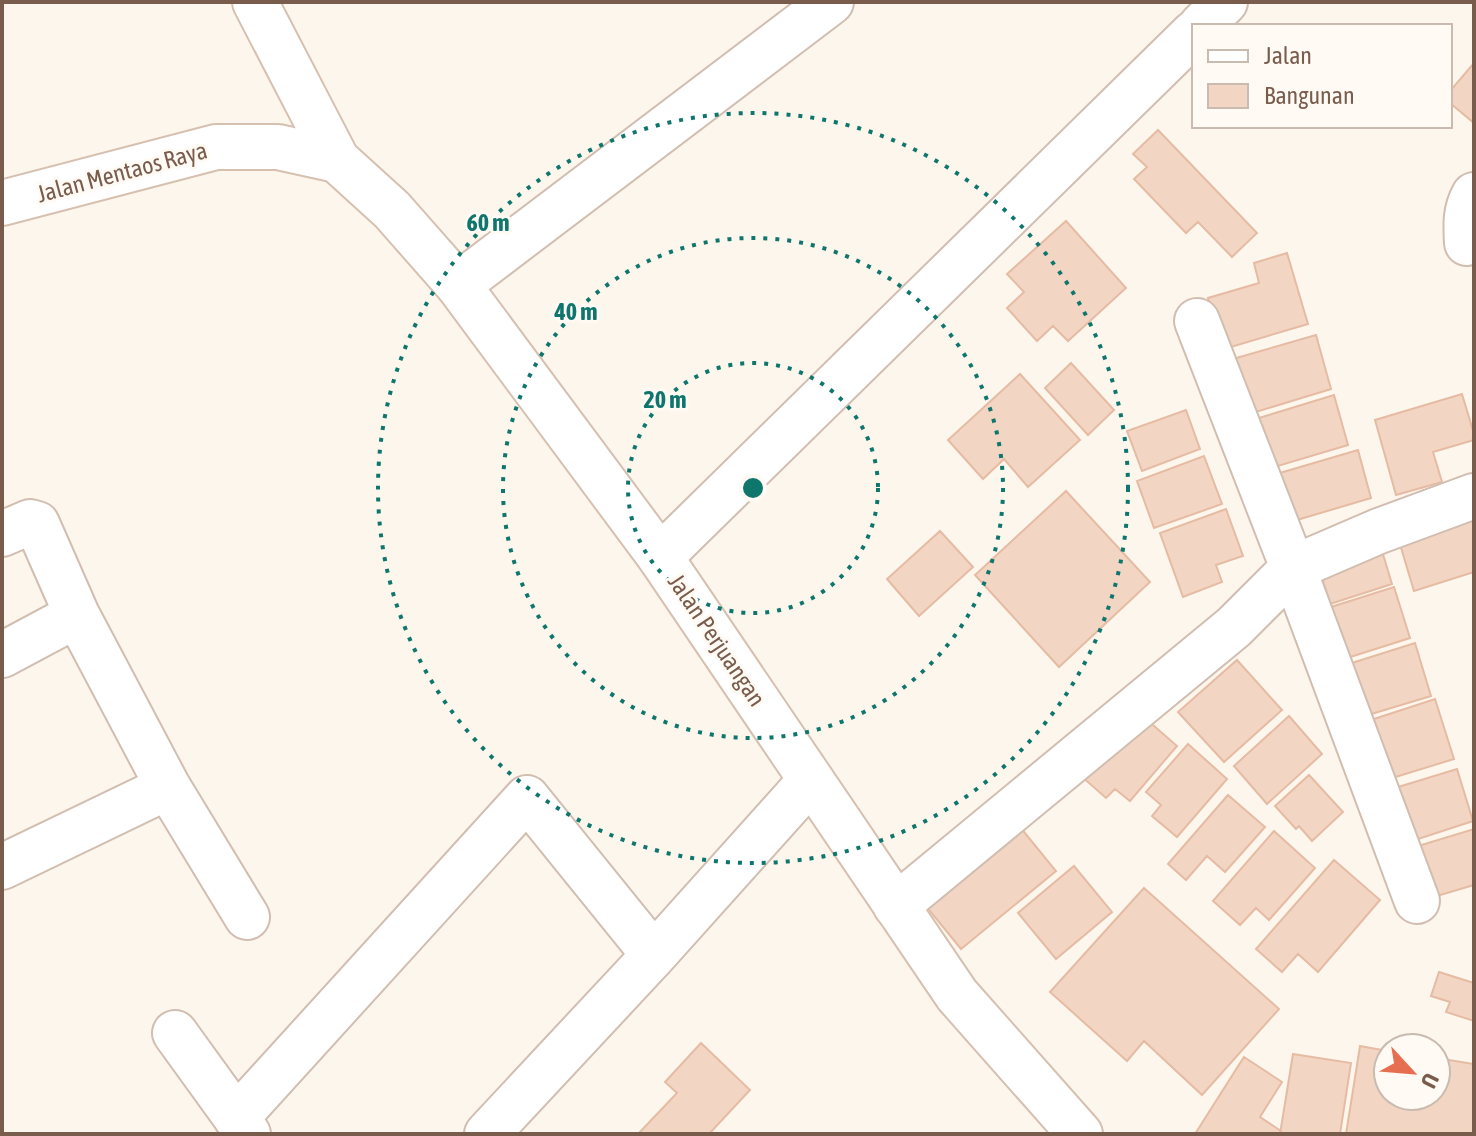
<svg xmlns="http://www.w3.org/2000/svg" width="1476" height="1136" font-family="'Asap Condensed',sans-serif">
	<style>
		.building { fill: #f3d5c3; stroke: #e6bba3; stroke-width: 2 }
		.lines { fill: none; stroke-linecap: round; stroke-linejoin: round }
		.street-casing { stroke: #d1beb0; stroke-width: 48 }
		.secondary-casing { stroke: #d6c0b0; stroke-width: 48 }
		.street { stroke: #fff; stroke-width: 44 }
		.secondary { stroke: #fff; stroke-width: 44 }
		.ring { fill: none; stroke: #0f766e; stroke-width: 4; stroke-dasharray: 4 8 }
		.labels { text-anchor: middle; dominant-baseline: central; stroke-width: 6; stroke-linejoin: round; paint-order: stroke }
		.street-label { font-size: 24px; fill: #7a5c4d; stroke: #fffaf3 }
		.centre { fill: #0f766e; stroke: #fffaf3; stroke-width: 4 }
		.ring-label { font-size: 24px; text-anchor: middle; font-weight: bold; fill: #0f766e; stroke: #fffaf3; stroke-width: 6; stroke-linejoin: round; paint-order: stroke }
	</style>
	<rect width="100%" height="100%" fill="#fdf6ec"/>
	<!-- building -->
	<path class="building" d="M1474,63V123L1450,103V91Z
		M1158,130L1257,233L1232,257L1198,222L1186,233L1134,179L1147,167L1133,154Z
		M1066,221L1126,288L1068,341L1053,326L1037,341L1007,308L1024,292L1007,274Z
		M1287,253L1308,324L1224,349L1208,298L1259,283L1254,263Z
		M1316,335L1331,389L1249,414L1233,359Z
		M1071,363L1114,410L1088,435L1045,388Z
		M1020,374L1080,440L1028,487L1004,459L983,479L948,440Z
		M1462,394L1474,434V440L1433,452L1442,482L1396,495L1375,420Z
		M1334,395L1348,445L1261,471L1246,422Z
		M1186,410L1200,449L1142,471L1127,431Z
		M1358,450L1371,498L1287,523L1273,475Z
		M1204,456L1222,504L1154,528L1137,481Z
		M1066,491L1150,582L1059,667L975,575Z
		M1226,509L1243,556L1216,565L1222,582L1183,597L1160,533Z
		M1474,517V572L1414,591L1399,541Z
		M940,531L973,567L919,616L887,579Z
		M1379,541L1392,584L1330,604L1317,561Z
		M1394,587L1410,638L1344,659L1328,608Z
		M1415,643L1431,696L1368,715L1352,663Z
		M1237,660L1282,710L1224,762L1178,712Z
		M1435,699L1454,759L1389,779L1371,720Z
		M1137,711L1177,746L1130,801L1115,789L1106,798L1081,776Z
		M1289,716L1322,754L1267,804L1234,766Z
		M1188,744L1227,779L1177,837L1152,816L1161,805L1146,792Z
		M1457,769L1473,821L1412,841L1395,788Z
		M1309,775L1343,812L1312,841L1299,826L1296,829L1275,806Z
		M1228,795L1265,827L1225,872L1207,856L1186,880L1168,864Z
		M1020,827L1056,871L961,949L925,905Z
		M1474,829V885L1430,898L1415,847Z
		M1274,831L1315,868L1269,920L1256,908L1240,925L1213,901Z
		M1334,860L1380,900L1318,972L1298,954L1282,972L1256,949Z
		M1074,866L1112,912L1056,959L1018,913Z
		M1144,888L1279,1009L1202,1095L1144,1041L1127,1061L1050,992Z
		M1439,972L1474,983V1021L1446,1012L1450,1002L1431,996Z
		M701,1043L750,1090L709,1134H638L677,1093L665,1082Z
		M1360,1046L1388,1051V1096H1436V1058L1474,1064V1134H1346Z
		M1293,1054L1351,1063L1340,1134H1280Z
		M1244,1057L1282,1082L1260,1117L1281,1131L1279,1134H1195Z"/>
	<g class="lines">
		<defs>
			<path id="street" d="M1201,26L1225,2
				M1467,243C1466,225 1465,211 1474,195
				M458,285L831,2
				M1197,321L1293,568L1417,901
				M2,534L30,522L37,524L77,615L168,787L247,917
				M660,557L1194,33
				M2,655L77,615
				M2,867L168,787
				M896,906L1234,627L1293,568L1379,531L1474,496
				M175,1033L248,1134
				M236,1118L527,798L654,955
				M487,1134L654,955L811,780"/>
			<path id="secondary" d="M255,2L337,160L392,210L458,285L660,557L957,995L1080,1134
				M2,203L216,147H278L337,160"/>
		</defs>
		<!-- street casing -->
		<use href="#street" class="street-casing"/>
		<!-- secondary casing -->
		<use href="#secondary" class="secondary-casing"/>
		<!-- street -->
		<use href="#street" class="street"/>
		<!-- secondary -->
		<use href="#secondary" class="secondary"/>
	</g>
	<!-- distance rings -->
	<g class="ring">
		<circle cx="753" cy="488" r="125"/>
		<circle cx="753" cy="488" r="250"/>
		<circle cx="753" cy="488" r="375"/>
	</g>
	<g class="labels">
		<!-- street labels -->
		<g class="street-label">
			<text transform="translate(122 172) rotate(-15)">Jalan Mentaos Raya</text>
			<text transform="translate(717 640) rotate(56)">Jalan Perjuangan</text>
		</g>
	</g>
	<circle cx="753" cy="488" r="12" class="centre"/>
	<g class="ring-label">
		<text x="488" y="231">60 m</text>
		<text x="576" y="320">40 m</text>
		<text x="665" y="408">20 m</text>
	</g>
	<!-- border -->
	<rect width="1476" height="1136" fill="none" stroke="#7a5c4d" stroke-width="8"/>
	<!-- legend -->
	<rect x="1192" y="24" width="260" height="104" fill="#fffaf3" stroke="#cabbb1" stroke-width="2"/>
	<rect x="1208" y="50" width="40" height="12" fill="#ffffff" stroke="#cabbb1" stroke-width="2"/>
	<text x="1264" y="64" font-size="24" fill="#7a5c4d">Jalan</text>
	<rect x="1208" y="84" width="40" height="24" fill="#f3d5c3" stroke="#cabbb1" stroke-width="2"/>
	<text x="1264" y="104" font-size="24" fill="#7a5c4d">Bangunan</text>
	<!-- north arrow -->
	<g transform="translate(1412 1072) rotate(116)"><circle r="38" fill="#fffaf3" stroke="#cabbb1" stroke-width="2"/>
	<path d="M0-6L14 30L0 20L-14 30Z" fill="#e76f51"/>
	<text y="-12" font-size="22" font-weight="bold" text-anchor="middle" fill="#7a5c4d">U</text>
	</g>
</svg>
